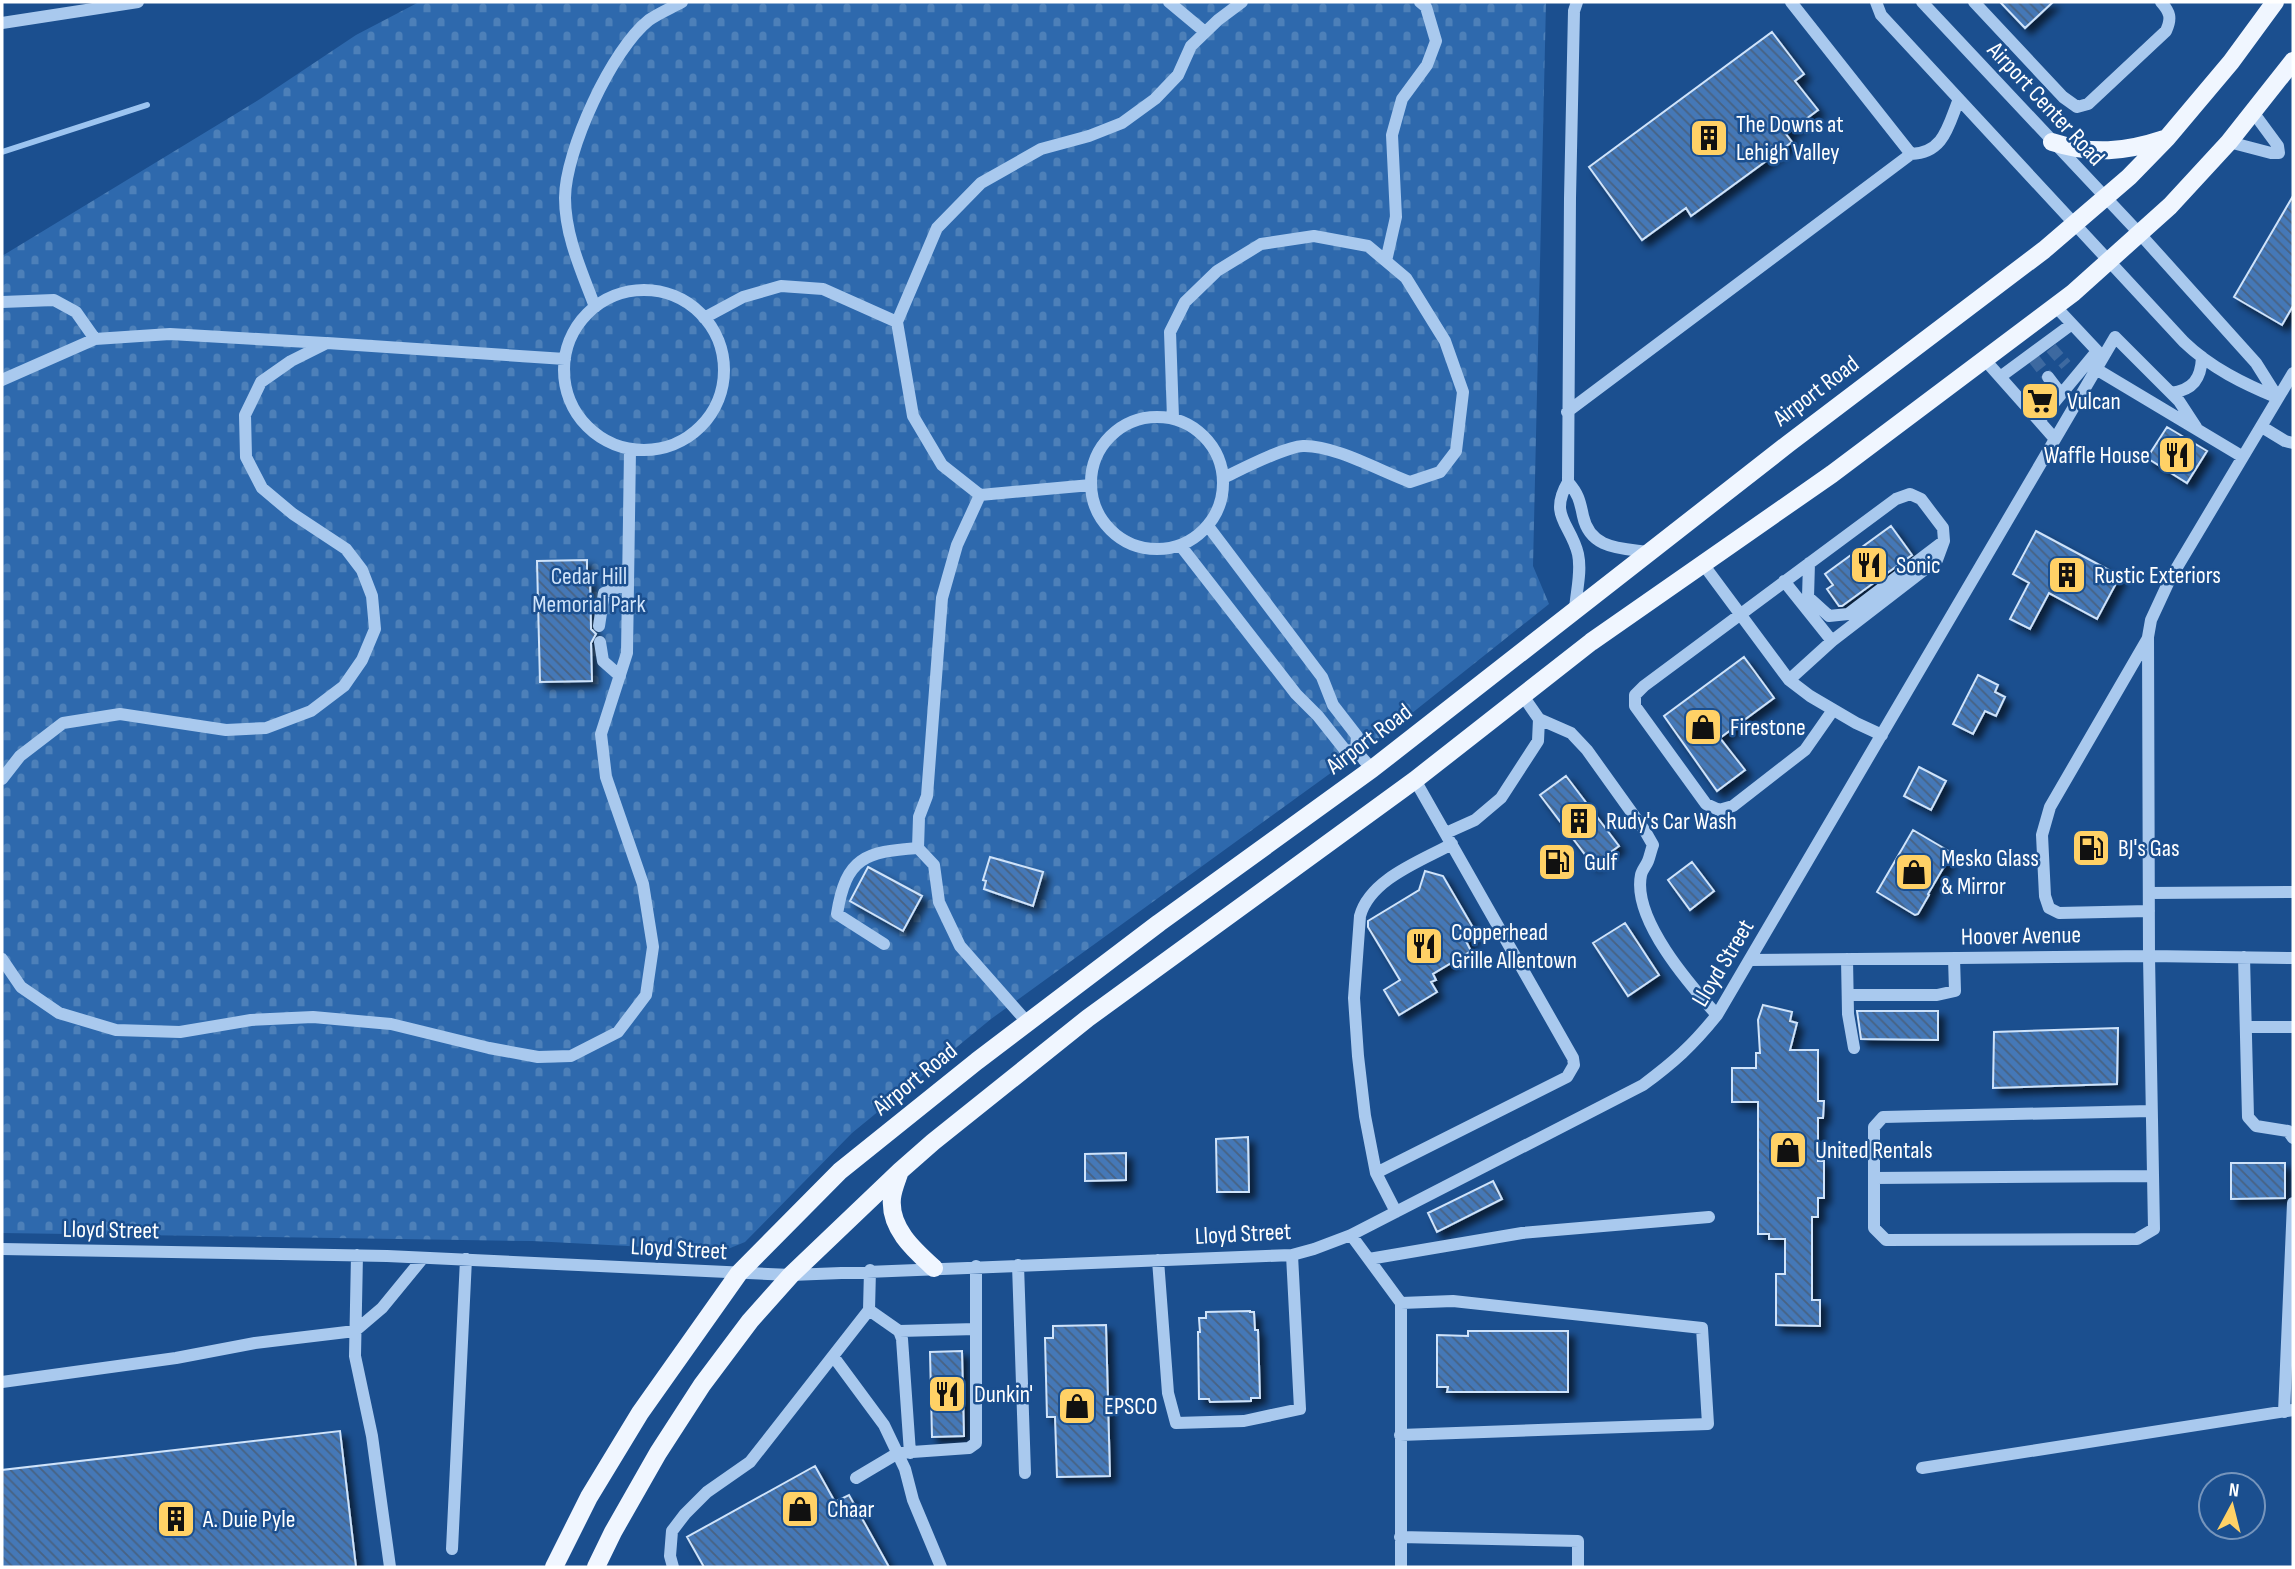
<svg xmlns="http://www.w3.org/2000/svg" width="2295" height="1569" font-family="'Sofia Sans Condensed',sans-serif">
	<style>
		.cemetery { fill: url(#cemetery-stones) }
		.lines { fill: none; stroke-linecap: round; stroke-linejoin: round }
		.stream { stroke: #9cc4f0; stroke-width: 6 }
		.building { fill: url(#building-back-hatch); stroke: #cfe3fa; stroke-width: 2; filter: url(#shadow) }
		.minor-tunnel { stroke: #3d69a0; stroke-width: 12; stroke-dasharray: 12 6; stroke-linecap: butt }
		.minor { stroke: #a9c9ee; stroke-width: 12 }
		.major { stroke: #f0f6ff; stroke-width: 18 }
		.labels { text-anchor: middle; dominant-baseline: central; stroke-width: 5; stroke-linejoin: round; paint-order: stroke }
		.street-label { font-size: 24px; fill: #fff; stroke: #1b4f8f }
		.poi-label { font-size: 24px; fill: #fff; stroke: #1b4f8f; text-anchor: start }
		.park-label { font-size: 24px; fill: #cfe3fa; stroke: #1b4f8f }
	</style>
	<defs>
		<pattern id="cemetery-stones" width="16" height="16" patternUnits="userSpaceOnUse" patternTransform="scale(1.75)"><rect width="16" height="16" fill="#2e69ad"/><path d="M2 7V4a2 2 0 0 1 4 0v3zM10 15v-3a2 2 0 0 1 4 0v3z" fill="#4d80b9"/></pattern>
		<pattern id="building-back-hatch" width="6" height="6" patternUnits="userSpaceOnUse" patternTransform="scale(1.75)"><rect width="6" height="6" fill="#4478b7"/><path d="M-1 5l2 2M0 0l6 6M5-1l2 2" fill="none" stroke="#486282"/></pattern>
		<filter id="shadow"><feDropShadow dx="6" dy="6" stdDeviation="3.5" flood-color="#0009"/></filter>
	</defs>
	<rect width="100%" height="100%" fill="#1b4f8f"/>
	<!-- cemetery -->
	<path class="cemetery" d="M419,2H1546L1533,566L1549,604L1397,725L991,1019L852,1133L745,1242L723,1251L532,1241L2,1233V256L260,99L356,35Z"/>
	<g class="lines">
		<!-- stream -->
		<path class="stream" d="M2,152L147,105"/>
	</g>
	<!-- building -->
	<path class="building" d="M2000,2H2053L2025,28Z
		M1772,32L1804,74L1795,81L1818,110L1786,134L1792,142L1691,216L1686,208L1642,240L1589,167Z
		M2293,196V306L2282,325L2234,297Z
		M2167,427L2207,451L2187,483L2147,458Z
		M1891,526L1912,555L1842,606H1839L1827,589L1833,585L1825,574Z
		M2036,531L2120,576L2097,619L2049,593L2030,629L2010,619L2029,583L2013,574Z
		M587,560V579L590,580L591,629L596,634L591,643L592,681L540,682L537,561Z
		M1744,657L1774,698L1720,738L1745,770L1717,791L1664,716Z
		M1978,675L1998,685L1995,692L2005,697L1996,716L1985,711L1973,734L1953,724Z
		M1919,767L1946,781L1931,810L1904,796Z
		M1566,776L1619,846L1593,865L1540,795Z
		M1913,830L1952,853L1928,894L1929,895L1918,914L1915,915L1877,892Z
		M990,857L1043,872L1033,906L984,889L986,881L983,880Z
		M1692,862L1714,891L1690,910L1668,880Z
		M868,867L922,896L903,931L850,901Z
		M1425,871L1443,876L1475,931L1472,933L1474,936L1466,941L1471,951L1433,974L1436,980L1431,982L1437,992L1399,1015L1384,990L1400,980L1368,927V921L1419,890Z
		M1625,923L1659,975L1628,996L1593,943Z
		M1763,1005L1792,1012L1790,1021L1797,1023L1790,1050H1818V1101H1824L1823,1118H1818V1161H1824V1198H1818V1217H1812V1300H1820V1326L1776,1325V1274H1785V1239H1769V1234H1758V1102H1732V1068H1756V1053H1760L1758,1020Z
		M1857,1011H1938V1040L1861,1039Z
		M2118,1028L2117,1084L1993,1088L1994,1032Z
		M1248,1137L1249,1192H1217L1216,1139Z
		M1126,1153V1180L1085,1181V1154Z
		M2231,1163H2285V1198L2231,1199Z
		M1493,1181L1502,1199L1437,1232L1428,1213Z
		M1250,1311V1312H1254L1255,1330H1258L1260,1398H1251V1401L1210,1402L1209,1399H1199L1198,1332H1200L1199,1318H1206V1312Z
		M1106,1325L1110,1476L1057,1477L1055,1417H1047L1045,1338H1053V1326Z
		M1468,1331H1568V1392H1447L1448,1387H1437V1335L1468,1336Z
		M962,1351L964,1436L932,1437L930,1352Z
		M340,1431L356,1567H2V1470Z
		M815,1466L835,1502L849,1495L889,1567H704L687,1537Z"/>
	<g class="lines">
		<!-- minor-tunnel -->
		<path class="minor-tunnel" d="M2051,348L2066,365
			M2034,359L2048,377"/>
		<!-- minor -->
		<path class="minor" d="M1169,2L1205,32
			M1791,2L1911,154
			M1876,2L1881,15L2184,342C2211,368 2244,384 2278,398
			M1922,2L2140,234L2256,363L2278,398
			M1974,2L2063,97L2077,107L2088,104L2166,31C2172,18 2170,12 2161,2
			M2,23L138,2
			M2229,142L2271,153H2279L2278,146L2253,112
			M1386,261L1396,217L1392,135L1402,99L1427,65L1436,41L1426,7L1420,2
			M564 370a80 80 0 1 1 160 0a80 80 0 1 1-160 0Z
			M2,302L54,300L76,312L95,339
			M595,307C582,272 565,236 565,198C565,151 612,49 649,20C659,13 671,8 682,2
			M2056,307L2101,355
			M704,318L743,297L781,286L823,289L897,322
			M1985,360L2055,439
			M2096,369L2243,457
			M2000,377L2072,324
			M2048,377L2061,394
			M2,380L95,339L170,334L325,343
			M2171,393C2193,390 2201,379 2202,357
			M1567,412L1911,154C1944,153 1948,126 1959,99
			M1091 483a66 66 0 1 1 132 0a66 66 0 1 1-132 0Z
			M1173,418L1170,332L1185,302L1217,271L1261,244L1314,236L1368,246L1406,278L1445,341L1463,392L1456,451L1440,472L1410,482C1380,471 1334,445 1303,446C1284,447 1242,469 1223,478
			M2039,421L2097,351
			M2262,427L2285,441L2293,443
			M1568,482L1570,198L1574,11L1577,2
			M1091,485L980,495L942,465L913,416L897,322L937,228L981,183L1041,149L1089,136L1122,123L1155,99L1178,75L1191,46L1218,20L1242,2
			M980,495L957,545L942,598L927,796L919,817L918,848L934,865L939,902L960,946L1027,1022
			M1208,526L1322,677L1333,705L1357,736L1356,751
			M1180,545L1296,694L1318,716L1345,750L1356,751L1372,769
			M1809,563L1808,597L1829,616L1848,614L1944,541
			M1703,564L1789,680L1810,696L1856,723L1882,735
			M1784,581L1832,641
			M1575,610C1576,592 1582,572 1578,554C1571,524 1548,516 1568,482C1578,493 1580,501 1583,516C1590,549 1620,548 1648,552
			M599,626L604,593L628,583
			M2148,638L2050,807L2042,835L2045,896L2049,908L2059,913L2149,911
			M600,642L603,661L620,676
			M1789,680L1832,641L1937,560L1944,541L1943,528L1921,499L1910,494L1896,499L1644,686L1635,695V706L1706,804L1719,810L1733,806L1805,750L1833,710
			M1539,719L1571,733L1587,750L1645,831L1653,845C1651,850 1650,856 1648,861C1646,866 1642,870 1641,875C1632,919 1690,985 1717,1015
			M2,779L20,756L63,723L120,714L226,730L266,728L311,711L344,686L362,660L375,629L372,596L362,570L346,549L293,514L262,488L246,457L245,415L261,382L291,361L327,343L565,359
			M1446,833L1475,820L1501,798L1538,741L1539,719L1523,696
			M2149,893L2293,892
			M884,944L837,914C846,857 865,852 918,848
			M2244,957L2248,1117L2256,1126L2288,1131L2293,1138
			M2,959L21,987L59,1013L116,1030L180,1032L251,1020L313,1017L391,1024L489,1048L538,1057L571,1056L618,1032L646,995L653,947L643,884L606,777L601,734L627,653L630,450
			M1847,959L1848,1014L1854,1048
			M1750,960L2149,956L2293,958
			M1848,995H1937L1955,991L1954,958
			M2246,1027H2293
			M2151,1111L1883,1117L1874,1127V1228L1886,1240L2137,1239L2154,1229L2149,956L2148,637L2151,620L2170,579L2293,373
			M1376,1173L1567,1077L1574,1065L1573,1058L1415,780
			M1874,1178L2153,1176
			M1396,1212L1376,1173L1365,1116L1358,1056L1354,998L1360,916C1370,879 1421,861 1452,844
			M1351,1235L1401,1303V1567
			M2,1249L387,1256L791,1275L1292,1255L1314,1249L1351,1235L1643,1085C1674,1062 1692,1046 1717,1015L2115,337L2179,401L2196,427
			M357,1255L355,1356L372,1436L390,1567
			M1369,1259L1522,1233L1709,1217
			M1158,1260L1168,1393L1176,1423L1244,1421L1300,1409L1292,1255
			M1018,1265L1025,1473
			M869,1310L899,1331L902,1339L910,1453
			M899,1331L976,1329
			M833,1356L884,1425L905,1469L913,1500L941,1567
			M2,1382L176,1358L255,1343L355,1331L382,1308L423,1258
			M2284,1412L2293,1203
			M1400,1435L1708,1424L1702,1328L1453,1301L1401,1303
			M1922,1468L2293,1410
			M856,1478L898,1453L969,1448L976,1443V1266
			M1400,1537L1578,1541V1567
			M452,1549L466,1259
			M673,1567L670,1556L672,1531L685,1514L707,1492L750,1462L869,1310L870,1270"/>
		<!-- major -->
		<path class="major" d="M2052,142C2092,155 2125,152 2164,139
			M900,1171C897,1180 893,1189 892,1198C889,1228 914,1250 934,1268
			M554,1567L589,1497L640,1413L739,1273L840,1171L977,1061L1159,923L1372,769L1788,444L2044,250L2129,177L2167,138L2231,62L2275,2
			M596,1567L613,1532L658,1453L702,1385L750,1321L791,1275L900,1171L933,1142L1088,1018L1415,780L1591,642L1832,474L2073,293L2170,206L2229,142L2293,61"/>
	</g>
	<!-- icons -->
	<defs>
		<symbol id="building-square" viewBox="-11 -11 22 22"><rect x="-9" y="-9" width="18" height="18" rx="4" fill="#ffd166" stroke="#1b4f8f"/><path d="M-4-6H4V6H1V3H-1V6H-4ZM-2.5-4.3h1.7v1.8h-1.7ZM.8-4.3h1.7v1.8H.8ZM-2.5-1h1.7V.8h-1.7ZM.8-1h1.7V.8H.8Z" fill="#111"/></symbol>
		<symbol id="supermarket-square" viewBox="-11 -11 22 22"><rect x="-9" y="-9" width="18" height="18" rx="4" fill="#ffd166" stroke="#1b4f8f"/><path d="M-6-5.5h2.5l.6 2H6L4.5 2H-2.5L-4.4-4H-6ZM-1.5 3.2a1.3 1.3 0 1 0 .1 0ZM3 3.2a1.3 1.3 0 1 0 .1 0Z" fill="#111"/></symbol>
		<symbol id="restaurant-square" viewBox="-11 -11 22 22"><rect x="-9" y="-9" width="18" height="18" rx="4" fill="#ffd166" stroke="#1b4f8f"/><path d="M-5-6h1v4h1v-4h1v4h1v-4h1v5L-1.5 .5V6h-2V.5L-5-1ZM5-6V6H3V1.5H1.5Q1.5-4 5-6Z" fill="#111"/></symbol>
		<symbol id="shop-square" viewBox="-11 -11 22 22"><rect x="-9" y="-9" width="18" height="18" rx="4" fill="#ffd166" stroke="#1b4f8f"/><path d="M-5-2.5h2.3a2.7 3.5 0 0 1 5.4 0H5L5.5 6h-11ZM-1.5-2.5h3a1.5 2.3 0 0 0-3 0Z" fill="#111"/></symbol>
		<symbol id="fuel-square" viewBox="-11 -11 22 22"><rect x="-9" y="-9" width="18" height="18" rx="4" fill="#ffd166" stroke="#1b4f8f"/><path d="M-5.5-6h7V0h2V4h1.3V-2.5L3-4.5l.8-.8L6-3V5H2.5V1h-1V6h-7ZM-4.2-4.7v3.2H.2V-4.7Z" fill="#111"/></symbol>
	</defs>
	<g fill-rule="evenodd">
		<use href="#building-square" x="1687" y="116" width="44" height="44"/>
		<use href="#supermarket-square" x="2018" y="379" width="44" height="44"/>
		<use href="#restaurant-square" x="2155" y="433" width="44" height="44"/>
		<use href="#restaurant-square" x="1847" y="543" width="44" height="44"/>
		<use href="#building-square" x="2045" y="553" width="44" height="44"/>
		<use href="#shop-square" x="1681" y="705" width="44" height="44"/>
		<use href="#building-square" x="1557" y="799" width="44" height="44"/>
		<use href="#fuel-square" x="2069" y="826" width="44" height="44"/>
		<use href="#fuel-square" x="1535" y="840" width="44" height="44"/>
		<use href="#shop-square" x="1892" y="850" width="44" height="44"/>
		<use href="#restaurant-square" x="1402" y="924" width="44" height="44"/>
		<use href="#shop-square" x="1766" y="1128" width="44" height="44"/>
		<use href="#restaurant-square" x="925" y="1372" width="44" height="44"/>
		<use href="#shop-square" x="1055" y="1384" width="44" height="44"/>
		<use href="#shop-square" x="778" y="1487" width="44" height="44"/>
		<use href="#building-square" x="154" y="1497" width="44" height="44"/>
	</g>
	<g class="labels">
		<!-- street labels -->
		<g class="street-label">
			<text transform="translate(2046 104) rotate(47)">Airport Center Road</text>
			<text transform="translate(1816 391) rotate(-37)">Airport Road</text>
			<text transform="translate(1369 739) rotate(-37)">Airport Road</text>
			<text transform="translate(2021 936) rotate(-1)">Hoover Avenue</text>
			<text transform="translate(1723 963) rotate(-59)">Lloyd Street</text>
			<text transform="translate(915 1079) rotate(-39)">Airport Road</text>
			<text transform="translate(111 1230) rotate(1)">Lloyd Street</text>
			<text transform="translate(1243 1234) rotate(-3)">Lloyd Street</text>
			<text transform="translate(679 1249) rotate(3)">Lloyd Street</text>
		</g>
		<!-- poi labels -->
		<g class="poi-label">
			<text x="1736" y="124">The Downs at<tspan x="1736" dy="28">Lehigh Valley</tspan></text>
			<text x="2067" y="401">Vulcan</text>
			<text x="2150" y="455" text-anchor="end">Waffle House</text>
			<text x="1896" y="565">Sonic</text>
			<text x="2094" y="575">Rustic Exteriors</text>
			<text x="1730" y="727">Firestone</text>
			<text x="1606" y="821">Rudy's Car Wash</text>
			<text x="2118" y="848">BJ's Gas</text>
			<text x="1941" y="858">Mesko Glass<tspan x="1941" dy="28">&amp; Mirror</tspan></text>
			<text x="1584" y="862">Gulf</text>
			<text x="1451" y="932">Copperhead<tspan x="1451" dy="28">Grille Allentown</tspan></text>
			<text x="1815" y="1150">United Rentals</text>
			<text x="974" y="1394">Dunkin'</text>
			<text x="1104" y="1406">EPSCO</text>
			<text x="827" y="1509">Chaar</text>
			<text x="203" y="1519">A. Duie Pyle</text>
		</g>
		<!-- park labels -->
		<g class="park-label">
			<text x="589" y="576">Cedar Hill<tspan x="589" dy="28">Memorial Park</tspan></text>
		</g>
	</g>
	<!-- border -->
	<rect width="2295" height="1569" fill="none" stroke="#ffffff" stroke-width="7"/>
	<!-- north arrow -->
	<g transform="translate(2232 1506) rotate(7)"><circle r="33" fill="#1b4f8f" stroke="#7695bc" stroke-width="2"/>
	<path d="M0-5L12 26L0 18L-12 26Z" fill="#ffd166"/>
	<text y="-10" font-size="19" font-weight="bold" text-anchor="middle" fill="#ffffff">N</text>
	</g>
</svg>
